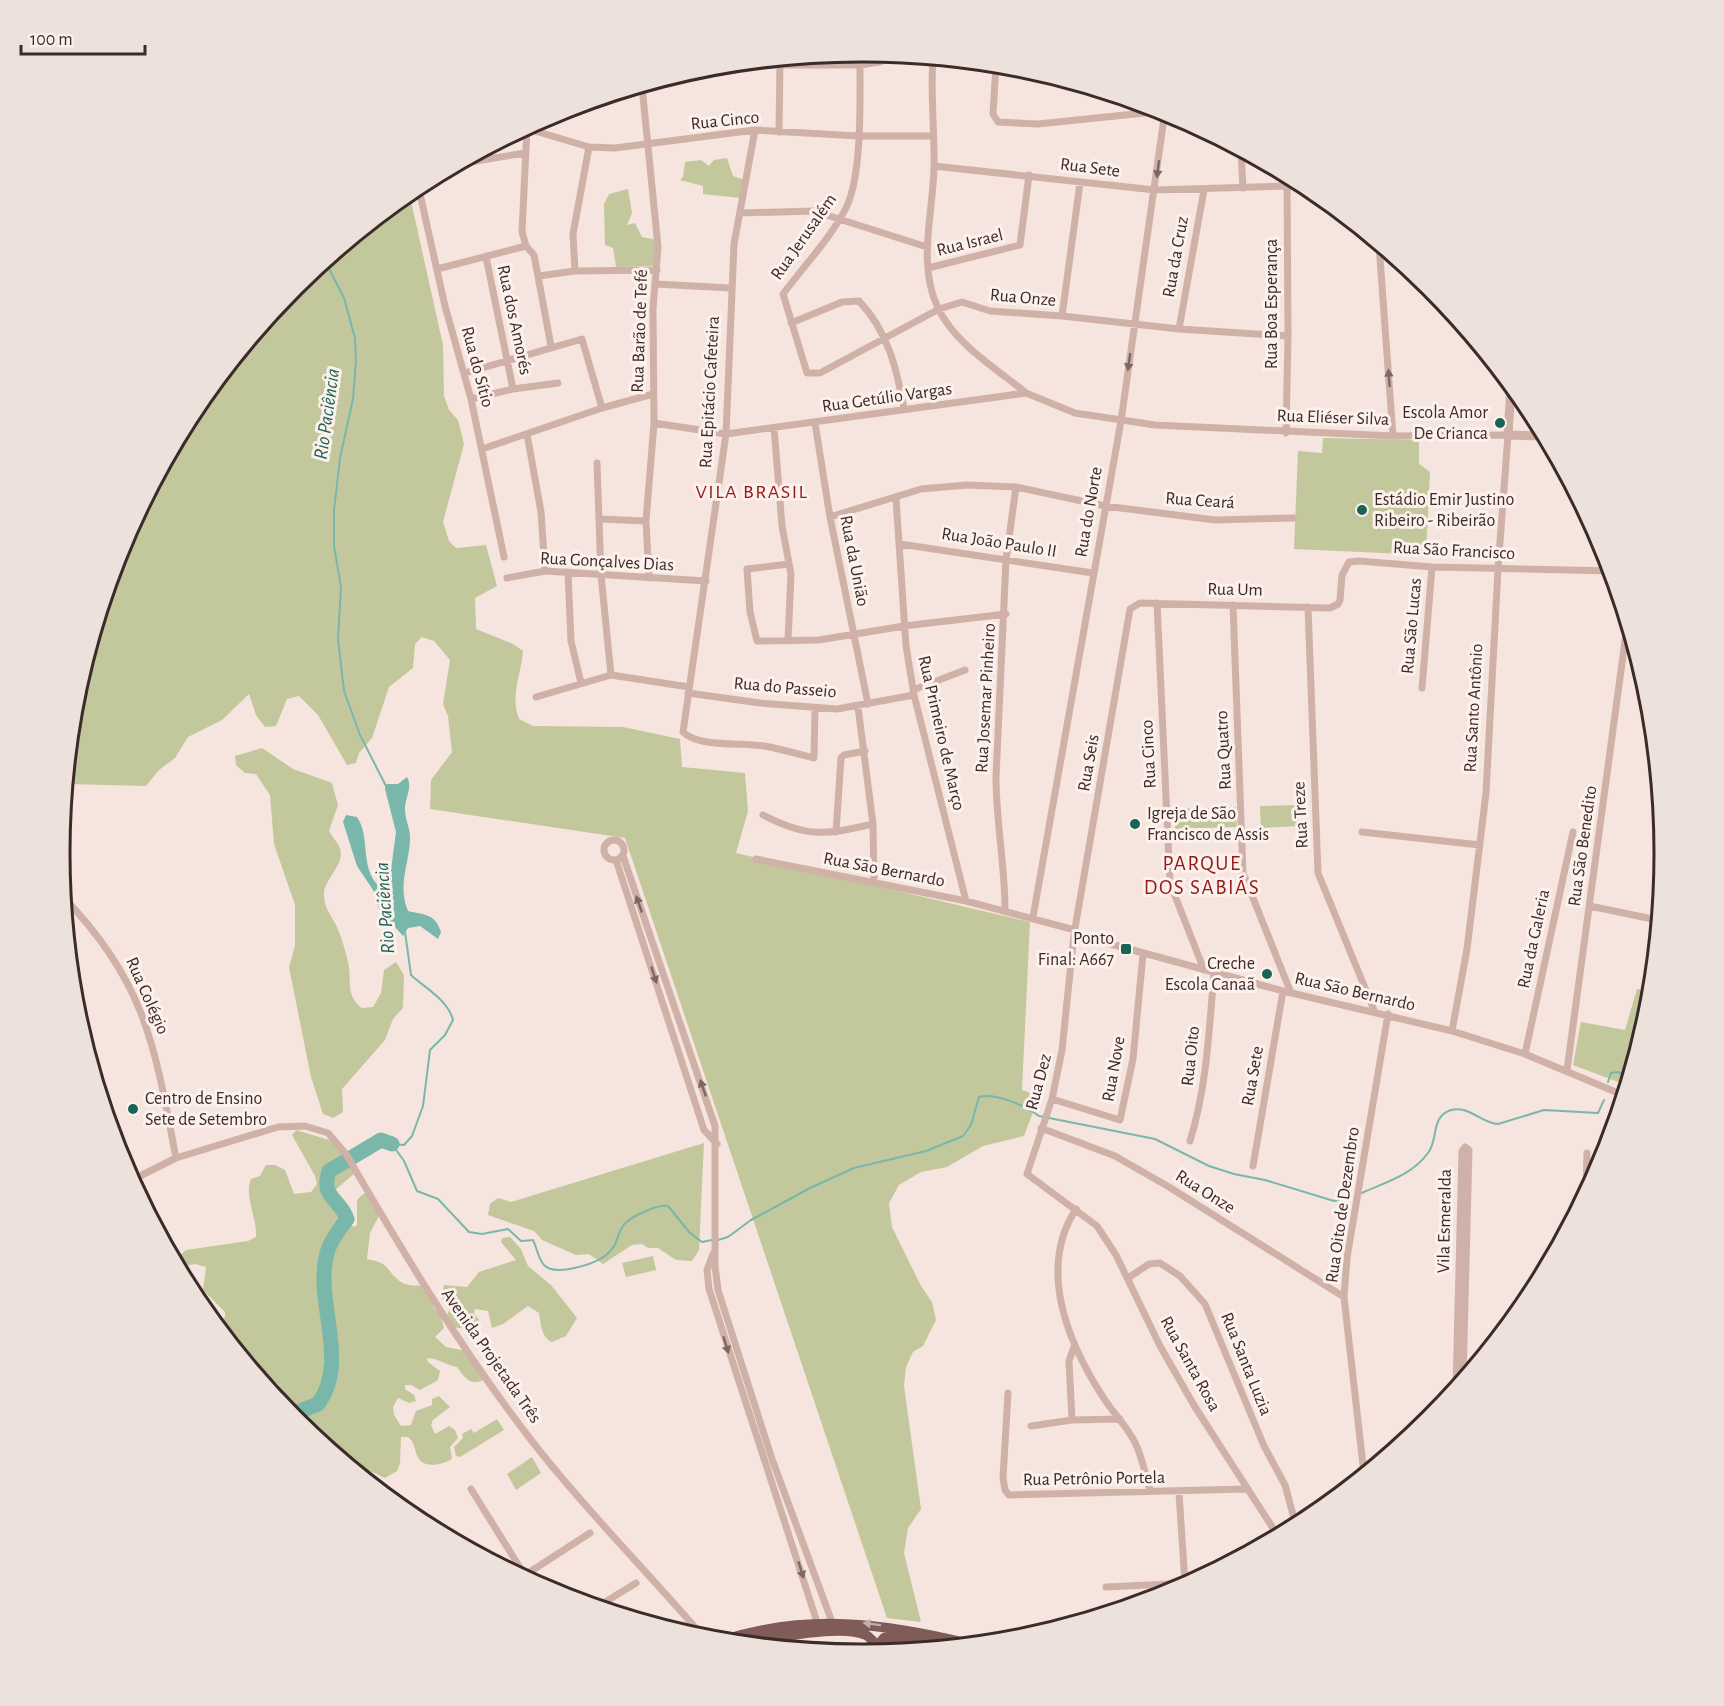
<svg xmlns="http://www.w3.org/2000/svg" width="1724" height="1706" font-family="'Alegreya Sans',sans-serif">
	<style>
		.green { fill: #c3c79c }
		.water { fill: #79b7ab }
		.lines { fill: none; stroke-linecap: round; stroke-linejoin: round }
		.stream { stroke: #79b7ab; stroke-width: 2 }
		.river { stroke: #79b7ab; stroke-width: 15 }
		.minor { stroke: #d0b1a8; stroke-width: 7 }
		.tertiary { stroke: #d0b1a8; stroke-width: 9 }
		.primary { stroke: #805c58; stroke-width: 10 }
		.oneway { fill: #7f6762 }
		.oneway2 { fill: #c4aea9 }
		.poi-dot { fill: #196357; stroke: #fcf1ec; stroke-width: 2 }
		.labels { text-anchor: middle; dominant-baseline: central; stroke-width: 6; stroke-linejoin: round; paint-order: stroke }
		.street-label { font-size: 18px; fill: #3c2b29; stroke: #fcf1ec }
		.poi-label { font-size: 18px; fill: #3c2b29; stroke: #fcf1ec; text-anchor: end }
		.water-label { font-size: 20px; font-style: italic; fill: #196357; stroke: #fcf1ec }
		.neighbourhood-label { font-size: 20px; letter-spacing: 1.5px; fill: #951917; stroke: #fcf1ec }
		.quarter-label { font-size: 21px; letter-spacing: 1.5px; fill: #951917; stroke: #fcf1ec }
		.rim { fill: none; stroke: #3c2b29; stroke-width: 3 }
	</style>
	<rect width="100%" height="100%" fill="#f6e5de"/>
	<!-- green -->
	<path class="green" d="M727,158L733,176L744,180L740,198L703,194V186L680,180L683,177L685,162L701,160L709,166L714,160Z
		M628,189L632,213L627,225L635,223L642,237L657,240L654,266L616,267L613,248L605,245L604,204L609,194Z
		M409,192L443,345L444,396L449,410L458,420L464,444L443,522L449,541L456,548L486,545L497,586L475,598L476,629L513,644L523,651C521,676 510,695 519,719L533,726L623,727L680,739L682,767L745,773L748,811L736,853L1030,922L1022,1090L1039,1096L1024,1136L983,1146L947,1167L921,1172L899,1185L889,1203L892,1227L921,1286L932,1302L936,1320L923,1346L913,1352L906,1367L904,1386L921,1509L908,1528L904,1553L921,1622L887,1618L625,838L430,809L431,780L452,752L448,716L443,704L450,660L434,641L422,637L415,644L413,668L389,687L372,738L359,753L356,763L347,765L318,715L299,696L287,699L276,726L265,727L256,715L249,694L222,720L188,737L175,758L159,770L146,786L67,784L75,696L121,546L195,407L295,286Z
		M1323,438L1419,440V464L1430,472L1426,555L1294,549L1298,451L1322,453Z
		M262,748L293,769L332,783L338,805L329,831C332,836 336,841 339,846C348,864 322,879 324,897C325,909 332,917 337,927C342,938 345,950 348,962C352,980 345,996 362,1008L373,1007L381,993L384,970L396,962L404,975L403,1008L393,1019L385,1040L342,1089L343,1112L333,1118L323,1114L311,1077L289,967L295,946V905L274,844L270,795L256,774L245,773L236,765L235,756Z
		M1299,805V826L1261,828L1260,806Z
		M1236,807L1237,827L1175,829L1174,809Z
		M1637,989L1650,991L1649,1010L1626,1085L1573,1065L1581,1022L1625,1030Z
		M296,1130L339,1143L355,1173L334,1191C333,1203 344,1220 354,1227L357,1225V1200L363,1194H368L379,1216L370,1233L367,1259C393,1264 384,1270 401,1282C408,1287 420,1285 429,1286L434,1296L433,1307L441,1316L444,1328L435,1337L446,1347L467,1351L483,1380C470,1386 465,1378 457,1367C446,1365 440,1359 427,1358L428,1362L440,1371L438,1380L420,1390L411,1385H405V1389L414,1395L416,1401L409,1403L398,1398L393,1407L394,1415L401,1426L411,1425L416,1411L432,1405V1399L439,1396L450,1407L433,1420L431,1425L435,1434L449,1426L455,1430L458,1438L450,1447L452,1459C444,1464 426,1469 419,1459C414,1452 416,1443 408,1437H401L400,1463L397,1471L385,1478L370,1471L363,1476L295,1420L216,1324L221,1322L225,1317V1312L203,1290L206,1267L195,1264L184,1266L177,1262V1258L186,1250L248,1241L256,1237C257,1217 244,1196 251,1179L260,1176L266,1165H275L285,1170L294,1194L311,1192L317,1184L315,1176L292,1135Z
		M704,1143L699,1250L692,1261L676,1260L658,1248H648L642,1244L632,1245L603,1264L589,1254L576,1255L542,1240L534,1231L488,1215L490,1204L498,1198L511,1202Z
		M510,1237L521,1249L528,1266L551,1285L577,1318L566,1336L552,1342C541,1337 541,1324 539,1313L528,1306L503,1324L492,1328L488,1311L475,1309L474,1313L481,1323L471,1329L448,1327L446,1317L450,1309L442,1298L444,1285L467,1287L479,1272L516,1260L501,1242L502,1238Z
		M653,1256L656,1270L626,1277L622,1263Z
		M497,1419L504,1430L460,1457L456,1456L454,1447L463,1438L462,1434L471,1429L474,1433Z
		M532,1457L541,1473L516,1490L507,1474Z"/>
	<!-- water -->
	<path class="water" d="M407,777C413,787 405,798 405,809C405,819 410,828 410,837C410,863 397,884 408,911C424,915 435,913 441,932L438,939L420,926L408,928L403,936L379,909L373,890L357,866L343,822L346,815L357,817C371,837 359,869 380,887L389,885L396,832L385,789L387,784H398Z"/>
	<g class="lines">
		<!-- stream -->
		<path class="stream" d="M325,261L344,298L355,338L356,360L353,399L340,458L334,510V546L341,587L338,639L344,691L360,735L387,788
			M1608,1082L1611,1073L1618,1072L1628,1077
			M392,1144L404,1161L417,1191L438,1199L469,1232L482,1234L508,1229L521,1241L533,1240C537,1248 538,1258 544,1265C555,1277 594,1264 605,1256C627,1239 607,1227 646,1211C654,1208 659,1205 668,1206L690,1233L702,1242L712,1240
			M392,1144L404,1145L412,1136L423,1106L430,1050L445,1035L453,1020C448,1000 425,988 411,975L405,932
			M1362,1193C1386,1182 1412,1175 1428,1153C1439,1139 1430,1117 1451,1110C1469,1105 1482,1124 1498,1124L1544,1110L1598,1113L1604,1100
			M718,1240L728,1237L751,1220L810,1188L854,1168L926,1151L963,1136L971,1125L979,1097C994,1092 1026,1106 1039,1116L1155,1139L1209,1166L1234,1174L1265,1180L1334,1201L1347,1198"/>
		<!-- river -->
		<path class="river" d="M290,1415L318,1404C351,1359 312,1299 328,1250C332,1238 340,1228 347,1219C340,1198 320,1198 329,1171L381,1140L392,1144"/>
		<!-- minor -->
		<path class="minor" d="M933,58C930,95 935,131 934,168C933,214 917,264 938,308C955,344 997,369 1026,393
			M996,64L993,114L998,122L1038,124L1164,111
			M722,65H860L880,62L888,54
			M860,65C860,103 862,176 846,208C830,239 803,267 783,294L807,373H820L939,309L962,302L990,311L1062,316L1179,329L1288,336
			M642,86L658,247L653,309L654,423L646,521L649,578
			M525,128L589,147L615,148L755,130L858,136H932
			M755,130L734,244L726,434L683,732C699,748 743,742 764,746C781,749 798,754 814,758L815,708
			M779,132L780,59
			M1241,151L1243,188
			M457,164L525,153
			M934,166L1155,190L1287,186
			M418,185L445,306L471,399L504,557
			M740,213L814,211L927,247
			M1379,245L1393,436
			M526,246L522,232L527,127
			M486,257L513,389
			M928,268L1020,245L1029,175
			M437,269L526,246L534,255L551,346
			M575,271L573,234L589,147
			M539,276L575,271L657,270
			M655,284L731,288
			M1062,316L1080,183
			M791,323L842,302L859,301C888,331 897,370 904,409
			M1179,329L1204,190
			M465,373L582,339L602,408
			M471,399L513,389L558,383
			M654,423L726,434L1026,393L1075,413L1155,425L1393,436L1508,435L1498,569L1486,793L1467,949L1452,1031
			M815,423L830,517L868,704
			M774,428L782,526L791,574L788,641
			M1286,433L1288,336L1287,175
			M527,434L541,512L545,571
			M482,449L602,408L653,394
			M597,463L601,575L611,675
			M896,499L906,646L914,695L966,901
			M830,517L921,489L967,485L1016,487L1105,506L1215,520L1293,518
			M601,519L646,521
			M900,544L1093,573
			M789,564L747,569L750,612L757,641L819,640L904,626L1006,614
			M568,572L571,641L581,683
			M507,578L545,571L706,581
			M1157,603L1170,883L1204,970
			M1233,605L1243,873L1291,993
			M1308,607L1318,873L1374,1010
			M1422,688L1432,567
			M913,690L965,670
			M688,693L760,703L837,709L914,695
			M536,697L611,675L689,687
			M858,707L873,824L874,882
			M763,815C808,838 825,835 873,824
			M836,832L841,758L844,755L865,751
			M1362,832L1480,845
			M604 850a10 10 0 1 1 20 0a10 10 0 1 1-20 0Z
			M623,856L715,1126V1266L718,1290L772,1459L832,1622
			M756,859L966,901L1075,930
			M616,860L704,1130L717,1144
			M64,898C146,982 155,1048 176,1158
			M1590,906L1657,920
			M1005,910C1005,865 996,822 996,777L1006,560L1016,487
			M1033,917L1121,421L1165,111
			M1074,934L1283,991L1452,1031L1525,1054L1623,1095
			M1525,1054L1573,832
			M1567,1070L1627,626
			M1052,1099L1120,1120L1133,1059L1143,954
			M1041,1128L1115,1156L1169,1187L1344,1297
			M1190,1141C1207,1086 1209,1030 1214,973
			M1253,1166L1283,991
			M132,1180L176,1158L278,1127L305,1126L328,1133L346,1154C404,1254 463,1353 535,1445C588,1513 650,1574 706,1640
			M1586,1191L1587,1153
			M1076,1209C1037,1269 1068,1343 1103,1397C1111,1410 1122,1421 1130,1434C1141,1450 1144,1471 1150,1490
			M713,1254L707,1270L709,1289L817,1622
			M1128,1278L1149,1264L1160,1263L1180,1276L1205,1304L1264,1446L1285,1485L1296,1526
			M1456,1387L1462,1151L1465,1147L1469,1150L1463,1378
			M1008,1393L1003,1478L1005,1490L1009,1495L1246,1489
			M1072,1420L1069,1361L1074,1347
			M1031,1426L1072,1420L1120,1419
			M1364,1474L1344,1297L1347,1258L1388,1014
			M471,1489L527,1579
			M1179,1493L1185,1583
			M1278,1536L1195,1407L1160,1346L1116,1255L1097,1226L1027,1174L1052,1099L1062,1050L1074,934L1130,609L1140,603L1330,608L1338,604L1340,600L1342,575L1349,562L1359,561L1432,567L1611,571
			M525,1575L590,1533
			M1106,1587L1189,1583
			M597,1607L636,1583"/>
		<!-- tertiary -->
		<path class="tertiary" d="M1511,386L1508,435L1544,436"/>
		<!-- primary -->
		<path class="primary" d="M721,1641C806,1613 885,1623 970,1644
			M749,1644C774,1637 843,1624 866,1635C873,1639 877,1647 881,1653
			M877,1646L884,1638L890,1637L950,1646"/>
	</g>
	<!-- one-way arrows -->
	<defs><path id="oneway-solid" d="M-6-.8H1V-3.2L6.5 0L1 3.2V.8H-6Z" transform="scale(1.5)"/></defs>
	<g class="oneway">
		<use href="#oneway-solid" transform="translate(1158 169) rotate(97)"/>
		<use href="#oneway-solid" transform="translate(1129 362) rotate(98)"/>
		<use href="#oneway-solid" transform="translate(1389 378) rotate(-94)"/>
		<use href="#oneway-solid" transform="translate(639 904) rotate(-109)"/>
		<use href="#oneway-solid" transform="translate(654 975) rotate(72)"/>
		<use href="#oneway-solid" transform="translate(703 1088) rotate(-109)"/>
		<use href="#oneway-solid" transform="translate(726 1345) rotate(73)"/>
		<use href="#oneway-solid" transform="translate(801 1570) rotate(73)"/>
	</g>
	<use class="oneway2" href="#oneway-solid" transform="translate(872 1624) rotate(-173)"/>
	<!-- markers -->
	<g class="poi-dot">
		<circle cx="1500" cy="423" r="6"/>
		<circle cx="1362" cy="510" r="6"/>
		<circle cx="1135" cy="824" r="6"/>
		<rect x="1120" y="943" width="12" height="12" rx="3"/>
		<circle cx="1267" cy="974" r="6"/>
		<circle cx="133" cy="1109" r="6"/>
	</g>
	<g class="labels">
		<!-- street labels -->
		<g class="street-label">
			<text transform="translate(725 121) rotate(-6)">Rua Cinco</text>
			<text transform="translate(1090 168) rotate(7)">Rua Sete</text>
			<text transform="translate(804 237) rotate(-55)">Rua Jerusalém</text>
			<text transform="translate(970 243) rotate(-14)">Rua Israel</text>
			<text transform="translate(1176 257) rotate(-80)">Rua da Cruz</text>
			<text transform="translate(1023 298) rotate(5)">Rua Onze</text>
			<text transform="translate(1272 304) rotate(-90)">Rua Boa Esperança</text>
			<text transform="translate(514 320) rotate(78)">Rua dos Amorés</text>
			<text transform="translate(640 331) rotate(-88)">Rua Barão de Tefé</text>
			<text transform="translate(477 367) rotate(75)">Rua do Sítio</text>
			<text transform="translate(710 392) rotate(-87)">Rua Epitácio Cafeteira</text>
			<text transform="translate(887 398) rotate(-8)">Rua Getúlio Vargas</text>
			<text transform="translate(1333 418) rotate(2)">Rua Eliéser Silva</text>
			<text transform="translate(1200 501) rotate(4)">Rua Ceará</text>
			<text transform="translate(1089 512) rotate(-80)">Rua do Norte</text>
			<text transform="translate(999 543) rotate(9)">Rua João Paulo II</text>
			<text transform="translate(1454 551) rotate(3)">Rua São Francisco</text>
			<text transform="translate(854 561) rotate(79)">Rua da União</text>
			<text transform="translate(607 562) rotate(3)">Rua Gonçalves Dias</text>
			<text transform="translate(1235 590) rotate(1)">Rua Um</text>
			<text transform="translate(1412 626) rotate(-85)">Rua São Lucas</text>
			<text transform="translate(785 688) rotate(5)">Rua do Passeio</text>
			<text transform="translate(986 698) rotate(-87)">Rua Josemar Pinheiro</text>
			<text transform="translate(1474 708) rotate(-87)">Rua Santo Antônio</text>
			<text transform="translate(941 733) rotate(77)">Rua Primeiro de Março</text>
			<text transform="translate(1224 750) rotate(-93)">Rua Quatro</text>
			<text transform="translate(1149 754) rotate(-93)">Rua Cinco</text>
			<text transform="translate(1089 763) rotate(-80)">Rua Seis</text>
			<text transform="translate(1301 815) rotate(-93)">Rua Treze</text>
			<text transform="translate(1583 846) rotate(-82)">Rua São Benedito</text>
			<text transform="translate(884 870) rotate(11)">Rua São Bernardo</text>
			<text transform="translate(1534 939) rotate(-78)">Rua da Galeria</text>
			<text transform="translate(1355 992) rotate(13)">Rua São Bernardo</text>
			<text transform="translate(147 996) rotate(66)">Rua Colégio</text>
			<text transform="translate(1191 1056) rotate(-84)">Rua Oito</text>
			<text transform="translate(1114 1069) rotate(-80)">Rua Nove</text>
			<text transform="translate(1253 1076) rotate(-80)">Rua Sete</text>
			<text transform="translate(1039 1082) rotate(-75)">Rua Dez</text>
			<text transform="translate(1205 1192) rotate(32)">Rua Onze</text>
			<text transform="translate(1343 1205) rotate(-82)">Rua Oito de Dezembro</text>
			<text transform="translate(1445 1221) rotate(-89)">Vila Esmeralda</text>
			<text transform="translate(491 1356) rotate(55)">Avenida Projetada Três</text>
			<text transform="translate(1190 1364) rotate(61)">Rua Santa Rosa</text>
			<text transform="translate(1246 1364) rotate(68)">Rua Santa Luzia</text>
			<text transform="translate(1094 1479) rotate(-1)">Rua Petrônio Portela</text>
		</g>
		<!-- poi labels -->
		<g class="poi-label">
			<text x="1488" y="413">Escola Amor<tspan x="1488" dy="21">De Crianca</tspan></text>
			<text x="1374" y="500" text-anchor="start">Estádio Emir Justino<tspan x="1374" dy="21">Ribeiro - Ribeirão</tspan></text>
			<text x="1147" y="814" text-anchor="start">Igreja de São<tspan x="1147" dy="21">Francisco de Assis</tspan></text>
			<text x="1114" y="939">Ponto<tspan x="1114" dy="21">Final: A667</tspan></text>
			<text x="1255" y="964">Creche<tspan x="1255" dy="21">Escola Canaã</tspan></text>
			<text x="145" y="1099" text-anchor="start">Centro de Ensino<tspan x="145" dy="21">Sete de Setembro</tspan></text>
		</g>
		<!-- water labels -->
		<g class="water-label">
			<text transform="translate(327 414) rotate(-82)">Rio Paciência</text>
			<text transform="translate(385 908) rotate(-94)">Rio Paciência</text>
		</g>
		<!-- neighbourhood labels -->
		<g class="neighbourhood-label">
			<text x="752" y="492">VILA BRASIL</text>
		</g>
		<!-- quarter labels -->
		<g class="quarter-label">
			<text x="1202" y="863">PARQUE<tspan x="1202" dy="24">DOS SABIÁS</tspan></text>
		</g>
	</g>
	<!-- crop -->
	<path d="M0 0H1724V1706H0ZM861 62H863A791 791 0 0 1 1654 853V853A791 791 0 0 1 863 1644H861A791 791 0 0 1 70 853V853A791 791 0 0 1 861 62Z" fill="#ede1dc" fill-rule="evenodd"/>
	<path class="rim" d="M861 62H863A791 791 0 0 1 1654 853V853A791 791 0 0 1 863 1644H861A791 791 0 0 1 70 853V853A791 791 0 0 1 861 62Z"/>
	<!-- scale -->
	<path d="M21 45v9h124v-9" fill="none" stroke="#3c2b29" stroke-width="3"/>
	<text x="30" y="45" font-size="18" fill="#3c2b29" stroke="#fcf1ec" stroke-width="4.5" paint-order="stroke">100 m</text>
</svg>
